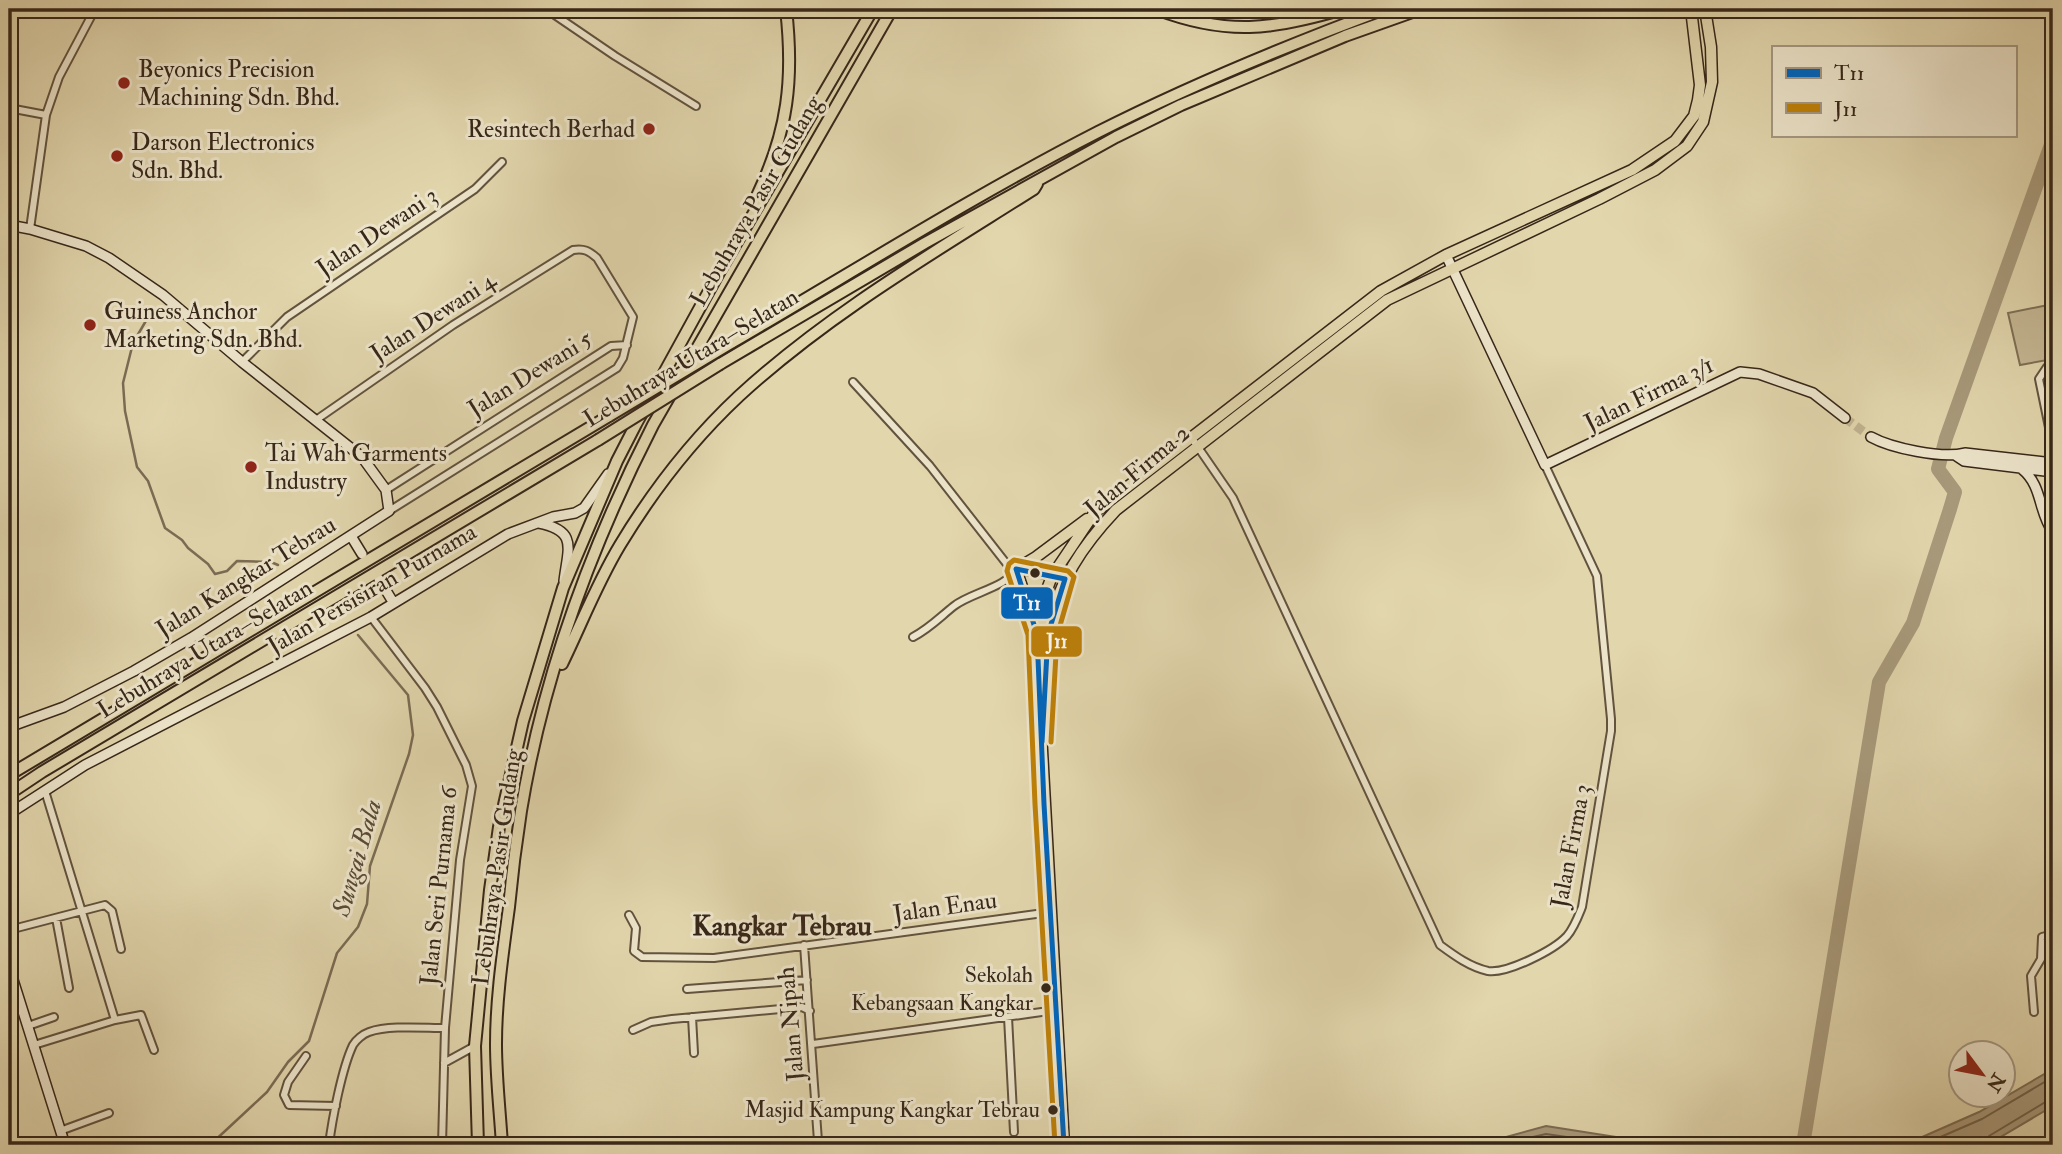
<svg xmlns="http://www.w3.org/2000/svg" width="2062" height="1154" font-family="'IM FELL Double Pica',serif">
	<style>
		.green { fill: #c5b894; stroke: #7e7056; stroke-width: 2 }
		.water { fill: #a89a7b; stroke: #7b6c54; stroke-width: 2 }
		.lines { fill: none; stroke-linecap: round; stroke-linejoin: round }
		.shore { stroke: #70604a; stroke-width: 2 }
		.stream { stroke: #7b6c54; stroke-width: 2.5 }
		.river { stroke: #a89a7b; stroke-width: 14 }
		.secondary-tunnel { stroke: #c0b38f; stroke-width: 9; stroke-dasharray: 9 4.5; stroke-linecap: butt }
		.street-casing { stroke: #62533e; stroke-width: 10 }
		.secondary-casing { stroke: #372719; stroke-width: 12 }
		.primary-casing { stroke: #372719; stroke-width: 13 }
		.highway-casing { stroke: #372719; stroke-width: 14 }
		.street { stroke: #ece4ca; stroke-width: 6 }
		.secondary { stroke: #ece4ca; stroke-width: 9 }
		.primary { stroke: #e2d6ad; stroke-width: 10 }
		.highway { stroke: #e2d6ad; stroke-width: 10 }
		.highway-bridge-casing { stroke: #372719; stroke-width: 14; stroke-linecap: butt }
		.highway-bridge { stroke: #e2d6ad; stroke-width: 10 }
		.bus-1-casing { stroke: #ece4ca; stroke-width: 10 }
		.bus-2-casing { stroke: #ece4ca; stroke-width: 10 }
		.bus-1 { stroke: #0065bd; stroke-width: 5 }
		.bus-2 { stroke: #bd8008; stroke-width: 5 }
		.poi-dot { fill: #8f2418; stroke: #ece4ca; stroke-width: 2.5 }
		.bus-dot { fill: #372719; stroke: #ece4ca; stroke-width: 2.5 }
		.labels { text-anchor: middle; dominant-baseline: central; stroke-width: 6; stroke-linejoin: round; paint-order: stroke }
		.bus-label { font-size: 22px; fill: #372719; stroke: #ece4ca; text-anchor: end }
		.poi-label { font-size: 24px; fill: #372719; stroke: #ece4ca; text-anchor: start }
		.street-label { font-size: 24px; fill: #372719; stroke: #ece4ca }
		.water-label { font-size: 26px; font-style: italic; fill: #594a36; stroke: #ece4ca }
		.quarter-label { font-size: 28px; font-weight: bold; fill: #372719; stroke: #ece4ca }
		.line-badge { stroke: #ece4ca; stroke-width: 2.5 }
		.badge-label { font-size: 19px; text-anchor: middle; font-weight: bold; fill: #fff }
	</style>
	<rect width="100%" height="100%" fill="#e2d6ad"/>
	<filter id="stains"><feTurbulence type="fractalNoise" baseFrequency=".00286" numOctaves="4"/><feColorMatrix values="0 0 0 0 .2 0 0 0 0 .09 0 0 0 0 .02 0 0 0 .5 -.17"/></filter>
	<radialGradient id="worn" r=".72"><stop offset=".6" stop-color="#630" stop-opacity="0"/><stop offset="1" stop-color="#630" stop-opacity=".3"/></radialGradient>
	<!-- green -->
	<path class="green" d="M2053,304V359L2020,365L2008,313Z"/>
	<!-- water -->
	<path class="water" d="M2053,1069V1106L1987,1145H1904L1979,1112Z
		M1546,1126L1667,1145H1668H1477Z"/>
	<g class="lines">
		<!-- shore -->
		<path class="shore" d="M1498,1145L1546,1134L1622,1145
			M1922,1145L1982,1119L2053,1077
			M1985,1145L1989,1136L2047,1101H2053"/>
		<!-- stream -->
		<path class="stream" d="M147,319L133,343L123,383L125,411L137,467L148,481L165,528L182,540L188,548L208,564L215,574L227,571L237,561L271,562L278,565
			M210,1145L267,1092L288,1062L309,1041L337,953L358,927L367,904L370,866L409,754L413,735L408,695L358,635"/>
		<!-- river -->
		<path class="river" d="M1803,1145L1879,682L1913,623L1950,509L1955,492L1938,469L1946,438L2053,139"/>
		<!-- secondary-tunnel -->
		<path class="secondary-tunnel" d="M1845,418L1871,437"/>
		<defs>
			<path id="street" d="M546,9L615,56L696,106
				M9,108L46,115
				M30,229L46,115L59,77L95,9
				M242,362L287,317L475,189L502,162
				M2053,366L2047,367L2039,379L2053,447
				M853,382L930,466L1006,563L1016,569L1065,579
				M316,420L453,325L573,250C584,248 589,251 597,258L633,317L623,358L617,368L389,511
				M1191,437L1233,498L1440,945C1455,956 1470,967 1488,971C1507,974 1554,950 1567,936C1574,928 1578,917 1582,907L1611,731V719L1597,576L1545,465
				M386,490L611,346L627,345
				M2053,507V527
				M371,617L425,688L437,707L466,765L472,786L460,860L445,1028L442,1145
				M913,637C930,628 940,617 954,606C970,593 1008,587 1016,569
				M45,791L115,1020
				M629,915L636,928L634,951L642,957L714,958L1051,912
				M56,918L69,988
				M9,930L105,905L112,911L121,949
				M687,989L807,980
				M2034,1012L2031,976L2041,959L2042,937L2053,934
				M692,1017L694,1053
				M1008,1017L1014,1132
				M28,1026L54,1017
				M633,1030L651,1022L672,1019L802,1007L810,1011
				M813,1044L1056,1010
				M34,1045L115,1020L141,1015L154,1050
				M306,1056L288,1082L284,1095L289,1105L336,1106
				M444,1063L475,1046
				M60,1131L109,1113
				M329,1145C332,1120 342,1068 353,1045C356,1040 363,1034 369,1032C389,1025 423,1028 445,1028
				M788,1145L793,1141H818L804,945"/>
			<path id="secondary" d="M9,225L30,229L86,246L109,258L163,295L242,362L362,457L386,490L389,511L191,638L134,671L64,707L9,727
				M1446,255L1545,465L1740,372L1759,374L1813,393L1845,418
				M1871,437C1891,448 1942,459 1965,453L2053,463
				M1955,455L1964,461L2053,472
				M2022,469C2043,486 2038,512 2053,532
				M539,523C578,531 568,548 564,581
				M351,536L362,554
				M379,579L393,602
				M9,814L85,765L371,617L508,534L553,517L575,513L584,508L608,474
				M9,967L65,1145"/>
			<path id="primary" d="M1037,631L1016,569L1036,557L1087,519
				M1044,697C1045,675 1044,652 1048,631C1058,582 1082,546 1116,510L1387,300L1599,199L1655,170L1687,146L1703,122L1712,82L1711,47L1705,9
				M1064,1145L1037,660L1043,600L1052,576L1095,512L1381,291L1446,255L1632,170L1675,141L1694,116L1698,100L1700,85L1691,9"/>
			<path id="highway" d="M1156,9C1227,36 1272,30 1343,9
				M757,196C788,131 794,79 786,9
				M731,343C853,272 973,196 1098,132C1191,85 1288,45 1385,9
				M720,364L925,243L1116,137L1181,105L1345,36L1421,9
				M562,664C581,625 597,583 620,545C652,492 693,439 739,396C827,315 933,253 1034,189L1037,184
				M9,775L609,416
				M9,794L42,772L598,440
				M478,1145L475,1046L490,890L499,827L523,721L563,588L617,461L636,424L720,271L873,9
				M502,1145C500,1112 496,1078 496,1044C496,998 503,952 509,907C512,875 516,843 521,811C543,677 591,546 653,425L892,9"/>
		</defs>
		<!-- street casing -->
		<use href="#street" class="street-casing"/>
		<!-- secondary casing -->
		<use href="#secondary" class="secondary-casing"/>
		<!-- primary casing -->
		<use href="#primary" class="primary-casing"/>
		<!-- highway casing -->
		<use href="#highway" class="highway-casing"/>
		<!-- street -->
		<use href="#street" class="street"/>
		<!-- secondary -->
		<use href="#secondary" class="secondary"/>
		<!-- primary -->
		<use href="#primary" class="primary"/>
		<!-- highway -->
		<use href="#highway" class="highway"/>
		<defs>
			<path id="highway-bridge" d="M609,416L731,343
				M598,440L720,364"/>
		</defs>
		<!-- highway-bridge casing -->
		<use href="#highway-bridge" class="highway-bridge-casing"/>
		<!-- highway-bridge -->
		<use href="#highway-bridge" class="highway-bridge"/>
		<defs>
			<path id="bus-1" d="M1042,742L1048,634L1065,579L1016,569L1037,634L1044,804L1064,1145"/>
			<path id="bus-2" d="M1051,742L1057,636L1074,577L1068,571L1014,560L1009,564L1007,571L1028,635L1035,804L1055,1145"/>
		</defs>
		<!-- bus-1 casing -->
		<use href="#bus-1" class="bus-1-casing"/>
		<!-- bus-2 casing -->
		<use href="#bus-2" class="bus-2-casing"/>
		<!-- bus-1 -->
		<use href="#bus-1" class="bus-1"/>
		<!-- bus-2 -->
		<use href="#bus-2" class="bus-2"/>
	</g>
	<!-- markers -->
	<g class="poi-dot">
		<circle cx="124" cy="83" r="7"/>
		<circle cx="649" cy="129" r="7"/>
		<circle cx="117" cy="156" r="7"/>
		<circle cx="90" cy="325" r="7"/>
		<circle cx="251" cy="467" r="7"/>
	</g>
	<g class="bus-dot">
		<circle cx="1035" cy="573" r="6"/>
		<circle cx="1046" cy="988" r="6"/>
		<circle cx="1053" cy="1110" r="6"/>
	</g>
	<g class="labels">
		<!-- bus labels -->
		<g class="bus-label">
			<text x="1033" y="975">Sekolah<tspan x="1033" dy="28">Kebangsaan Kangkar</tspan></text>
			<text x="1040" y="1110">Masjid Kampung Kangkar Tebrau</text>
		</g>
		<!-- poi labels -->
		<g class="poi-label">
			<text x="138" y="69">Beyonics Precision<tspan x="138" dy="28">Machining Sdn. Bhd.</tspan></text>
			<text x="635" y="129" text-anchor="end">Resintech Berhad</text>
			<text x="131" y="142">Darson Electronics<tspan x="131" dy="28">Sdn. Bhd.</tspan></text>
			<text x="104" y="311">Guiness Anchor<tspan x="104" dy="28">Marketing Sdn. Bhd.</tspan></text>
			<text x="265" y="453">Tai Wah Garments<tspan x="265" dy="28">Industry</tspan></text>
		</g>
		<!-- street labels -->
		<g class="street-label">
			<text transform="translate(756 201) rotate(-60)">Lebuhraya Pasir Gudang</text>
			<text transform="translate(377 232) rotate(-34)">Jalan Dewani 3</text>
			<text transform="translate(433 317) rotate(-33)">Jalan Dewani 4</text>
			<text transform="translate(691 358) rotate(-31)">Lebuhraya Utara–Selatan</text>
			<text transform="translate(530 374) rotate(-32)">Jalan Dewani 5</text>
			<text transform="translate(1649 394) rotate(-26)">Jalan Firma 3/1</text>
			<text transform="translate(1137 471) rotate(-40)">Jalan Firma 2</text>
			<text transform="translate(246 577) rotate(-32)">Jalan Kangkar Tebrau</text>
			<text transform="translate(372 589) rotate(-30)">Jalan Persisiran Purnama</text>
			<text transform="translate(205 649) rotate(-31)">Lebuhraya Utara–Selatan</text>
			<text transform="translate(1571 846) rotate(-79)">Jalan Firma 3</text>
			<text transform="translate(497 867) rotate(-82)">Lebuhraya Pasir Gudang</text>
			<text transform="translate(439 886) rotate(-84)">Jalan Seri Purnama 6</text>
			<text transform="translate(945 907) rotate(-8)">Jalan Enau</text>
			<text transform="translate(791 1024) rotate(-95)">Jalan Nipah</text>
		</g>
		<!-- water labels -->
		<g class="water-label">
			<text transform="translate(357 858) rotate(-74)">Sungai Bala</text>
		</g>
		<!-- quarter labels -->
		<g class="quarter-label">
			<text x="782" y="926">Kangkar Tebrau</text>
		</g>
	</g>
	<g class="line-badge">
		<rect x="1000" y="586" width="54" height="34" rx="7" fill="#0065bd"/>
		<rect x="1030" y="625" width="53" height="33" rx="7" fill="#bd8008"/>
	</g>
	<g class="badge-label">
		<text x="1027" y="610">T11</text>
		<text x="1057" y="648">J11</text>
	</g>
	<!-- margin -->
	<rect width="2062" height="1154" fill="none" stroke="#e2d6ad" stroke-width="35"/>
	<rect x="10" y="10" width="2041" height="1133" fill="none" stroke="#372719" stroke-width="3.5"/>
	<rect x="18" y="18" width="2027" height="1119" fill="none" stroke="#372719" stroke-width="2"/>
	<!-- legend -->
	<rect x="1772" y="46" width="245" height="91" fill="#ece4ca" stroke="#a49883" stroke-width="2"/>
	<rect x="1786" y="68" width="35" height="10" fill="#0065bd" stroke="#a49883" stroke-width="2"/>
	<text x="1834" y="80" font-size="21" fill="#372719">T11</text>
	<rect x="1786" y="103" width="35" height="10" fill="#bd8008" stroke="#a49883" stroke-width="2"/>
	<text x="1834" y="116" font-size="21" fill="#372719">J11</text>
	<!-- north arrow -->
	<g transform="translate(1982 1074) rotate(122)"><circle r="33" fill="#ece4ca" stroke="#a49883" stroke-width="2"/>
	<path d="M0-5L12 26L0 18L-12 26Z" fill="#8f2418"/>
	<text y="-10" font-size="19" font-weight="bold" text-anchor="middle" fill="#372719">N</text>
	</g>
	<rect width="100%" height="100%" filter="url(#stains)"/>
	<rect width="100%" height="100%" fill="url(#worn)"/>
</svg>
